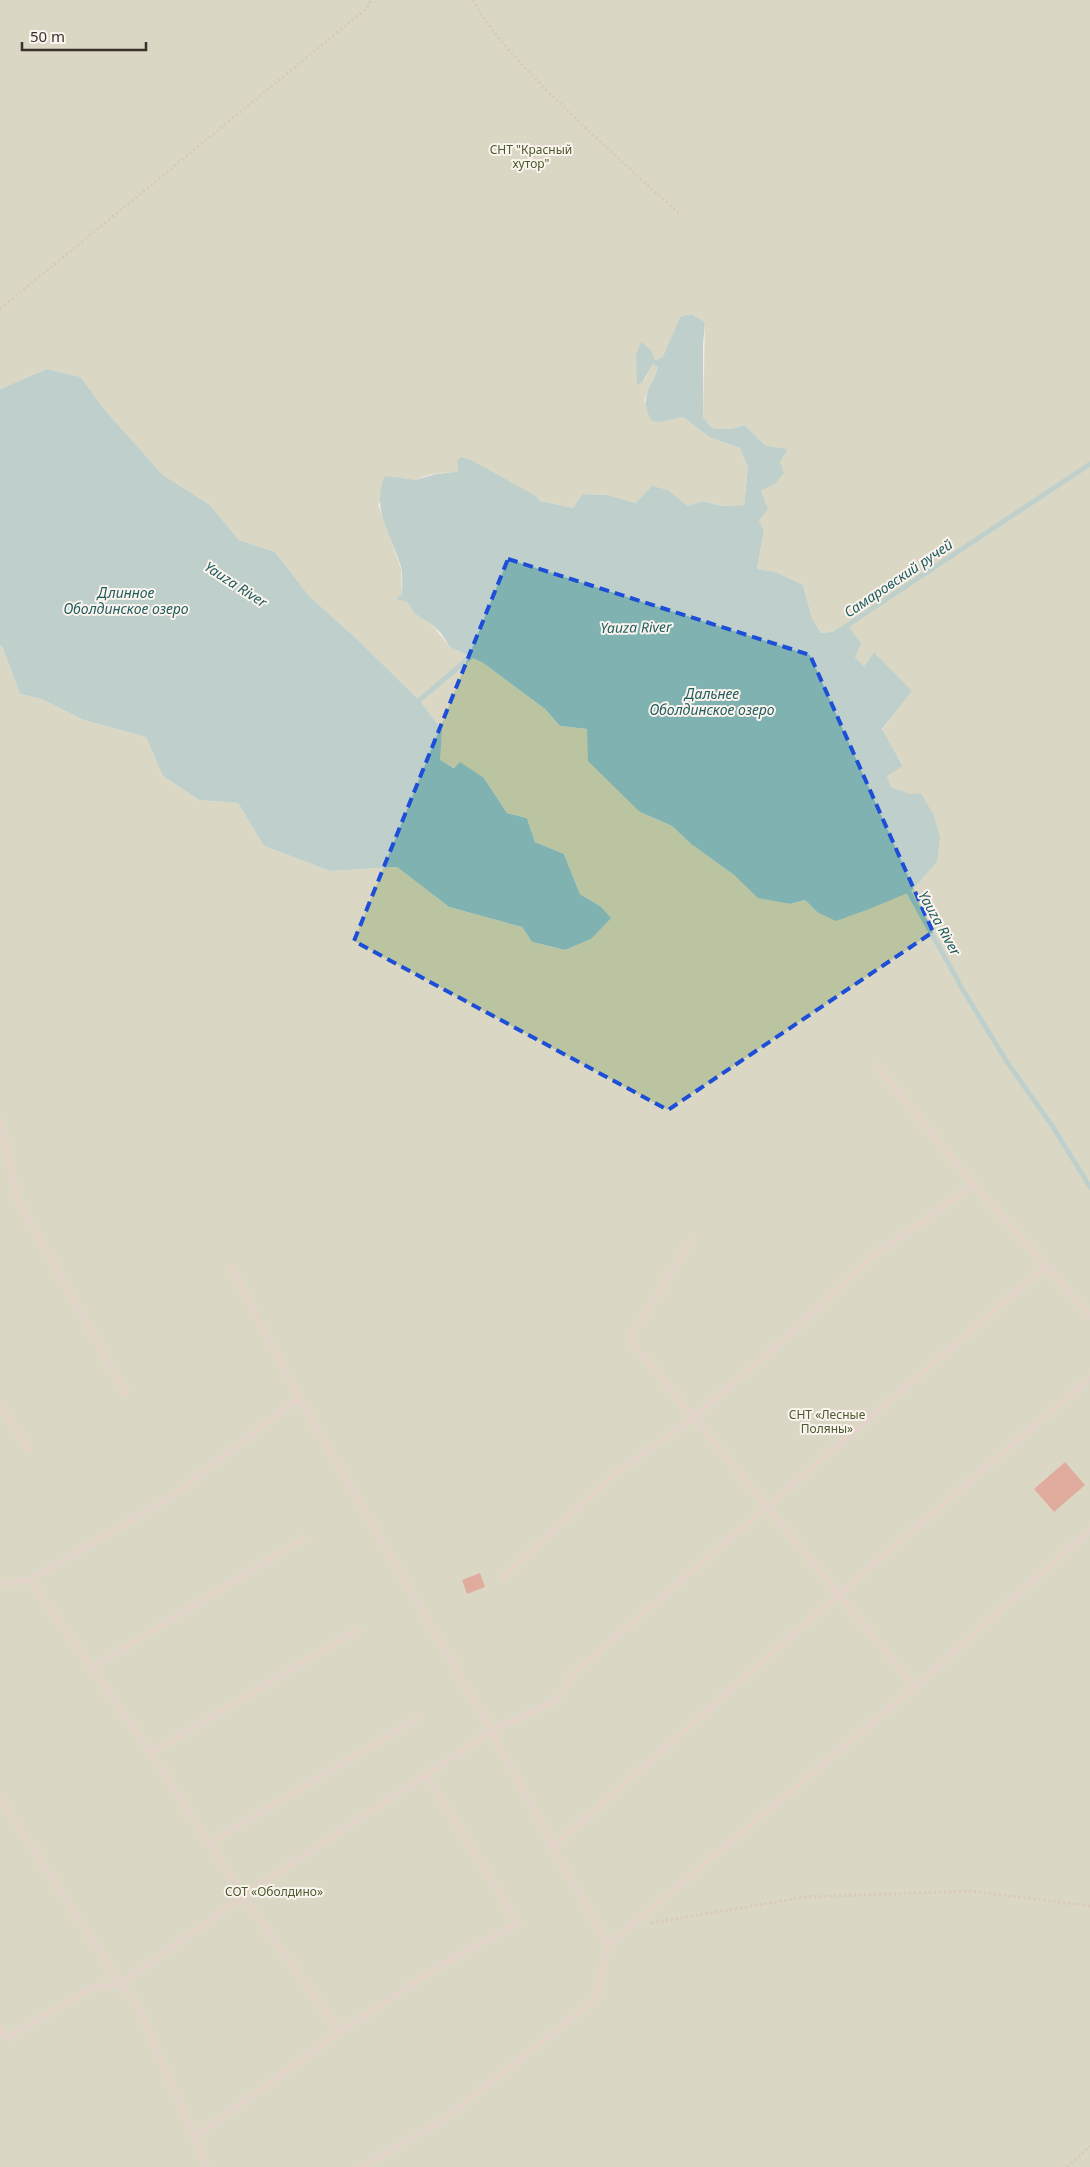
<svg xmlns="http://www.w3.org/2000/svg" width="1090" height="2167" font-family="'Noto Sans',sans-serif">
	<style>
		.green { fill: #bac4a0; fill-rule: evenodd }
		.water { fill: #7fb2b1 }
		.lines { fill: none; stroke-linecap: round; stroke-linejoin: round }
		.stream { stroke: #7fb2b1; stroke-width: 5 }
		.building { fill: #c8634b }
		.path { stroke: #b9a396; stroke-width: 3; stroke-dasharray: 2.5 2.5; stroke-linecap: butt }
		.service { stroke: #cdb9ac; stroke-width: 6 }
		.marked { fill: none; stroke: #1d4ed8; stroke-width: 4; stroke-dasharray: 10 6; stroke-linejoin: round }
		.labels { text-anchor: middle; dominant-baseline: central; stroke-width: 4; stroke-linejoin: round; paint-order: stroke }
		.park-label { font-size: 12px; fill: #4c5a2e; stroke: #fbf4ee }
		.water-label { font-size: 14px; font-style: italic; fill: #1f5d5e; stroke: #fbf4ee }
	</style>
	<rect width="100%" height="100%" fill="#f4eae1"/>
	<!-- green -->
	<path class="green" d="M0,0H1090V2167H0V646H2L20,694L42,699L84,720L146,737L163,776L199,800L238,803L264,846L330,871L397,867L449,907L522,927L532,942L565,950L591,939L600,906L580,894L564,854L535,842L527,818L507,813L484,778L455,768L439,760L442,730L421,702L357,639L310,597L275,552L239,540L210,505L163,475L103,408L81,377L47,369L0,389ZM691,314L705,322L703,417L712,428L730,429L745,425L766,446L775,484L761,491L759,521L764,530L757,569L776,572L803,585L812,618L821,633L840,631L855,657L864,666L874,652L911,691L882,730L903,765L887,776L890,787L911,794L817,912L805,900L790,904L759,898L734,875L691,844L672,826L640,812L587,729L560,726L545,709L483,663L450,647L431,624L415,614L407,602L397,599L402,594L401,569L378,504C390,496 402,486 415,480C453,461 498,484 536,496L540,501L573,508L582,494L607,495L636,503L668,490L688,506L702,501L722,506L744,505L748,467L740,448L709,437L683,417L662,422L644,400L658,367L653,364L643,383L651,350L655,360L664,357L680,317Z"/>
	<!-- water -->
	<path class="water" d="M691,314L705,322L703,345V417L712,428L730,429L745,425L766,446L788,449L780,462L784,473L775,484L761,491L768,509L759,521L764,530L757,569L776,572L803,585L812,618L821,633L840,631L848,625L861,644L855,657L864,666L874,652L912,691L882,729L903,766L887,776L891,787L911,794L921,793L934,816L940,838L937,862L910,892L869,909L836,921L817,912L805,900L790,904L758,898L734,875L691,844L672,826L640,812L588,761L587,729L560,726L545,709L483,663L450,647L441,633L431,624L415,614L407,602L396,599L402,594C402,586 403,575 401,567C392,536 370,508 385,476L415,480L436,474L458,472L457,460L461,457L471,460L536,496L540,501L573,508L582,494L607,495L636,503L652,486L668,490L688,506L702,501L722,506L744,505L748,467L740,448L709,437L683,417L662,422L652,421C638,399 651,388 658,367L653,364L642,383L637,384L636,355L641,342L651,350L655,360L663,357L680,317Z
		M47,369L81,377L103,408L163,475L210,505L239,540L275,552L310,597L357,639L421,702L442,730L440,760L454,768L460,762L484,778L507,813L527,818L535,842L564,854L580,894L600,906L611,918L591,939L565,950L532,942L522,927L449,907L397,867L330,871L264,846L238,803L199,800L163,776L146,737L84,720L42,699L20,694L2,646H0V389Z"/>
	<g class="lines">
		<!-- stream -->
		<path class="stream" d="M834,634L1090,464
			M416,703L476,652
			M906,887L963,990L1007,1062L1053,1127L1090,1187"/>
	</g>
	<!-- building -->
	<path class="building" d="M1065,1462L1085,1485L1054,1512L1034,1489Z
		M480,1573L485,1587L467,1594L462,1580Z"/>
	<g class="lines">
		<!-- path -->
		<path class="path" d="M473,0C491,34 519,61 545,89C589,132 634,173 680,214
			M0,309L367,8L371,0
			M651,1923L805,1897L971,1891L1090,1906
			M1067,2167L1090,2146"/>
		<!-- service -->
		<path class="service" d="M876,1065L974,1185L1090,1316
			M0,1119L17,1198L126,1394
			M692,1240L629,1339L915,1687
			M232,1267L299,1398L492,1731L553,1847L608,1945
			M0,1406L29,1449
			M501,1579L616,1473L693,1418L786,1338L872,1257L974,1185
			M30,1580L151,1753L243,1896L340,2032
			M0,1584L30,1580L172,1496L299,1398
			M92,1668L304,1538
			M151,1753L359,1629
			M0,1798L121,1984L243,1896L492,1731L557,1700L575,1672L1045,1267
			M208,1844L420,1717
			M553,1847L839,1594L1090,1378
			M0,2028L7,2038L91,1988L121,1984L138,2006L207,2167
			M195,2137L340,2032L438,1967L518,1923L426,1775
			M361,2167L442,2121L596,1999L608,1945L915,1687L1090,1530"/>
	</g>
	<!-- marked area -->
	<path d="M0 0H1090V2167H0ZM508,559L810,655L933,932L668,1110L354,941Z" fill="#f4eae1" fill-opacity=".55" fill-rule="evenodd"/>
	<path class="marked" d="M508,559L810,655L933,932L668,1110L354,941Z"/>
	<g class="labels">
		<!-- park labels -->
		<g class="park-label">
			<text x="531" y="149">СНТ "Красный<tspan x="531" dy="14">хутор"</tspan></text>
			<text x="827" y="1414">СНТ «Лесные<tspan x="827" dy="14">Поляны»</tspan></text>
			<text x="274" y="1891">СОТ «Оболдино»</text>
		</g>
		<!-- water labels -->
		<g class="water-label">
			<text transform="translate(898 578) rotate(-34)">Самаровский ручей</text>
			<text transform="translate(236 584) rotate(33)">Yauza River</text>
			<text x="126" y="592">Длинное<tspan x="126" dy="16">Оболдинское озеро</tspan></text>
			<text transform="translate(636 627) rotate(-1)">Yauza River</text>
			<text x="712" y="693">Дальнее<tspan x="712" dy="16">Оболдинское озеро</tspan></text>
			<text transform="translate(940 923) rotate(61)">Yauza River</text>
		</g>
	</g>
	<!-- scale -->
	<path d="M22 42v8h124v-8" fill="none" stroke="#3b2f2b" stroke-width="2.5"/>
	<text x="30" y="42" font-size="15" fill="#3b2f2b" stroke="#fbf4ee" stroke-width="4" paint-order="stroke">50 m</text>
</svg>
